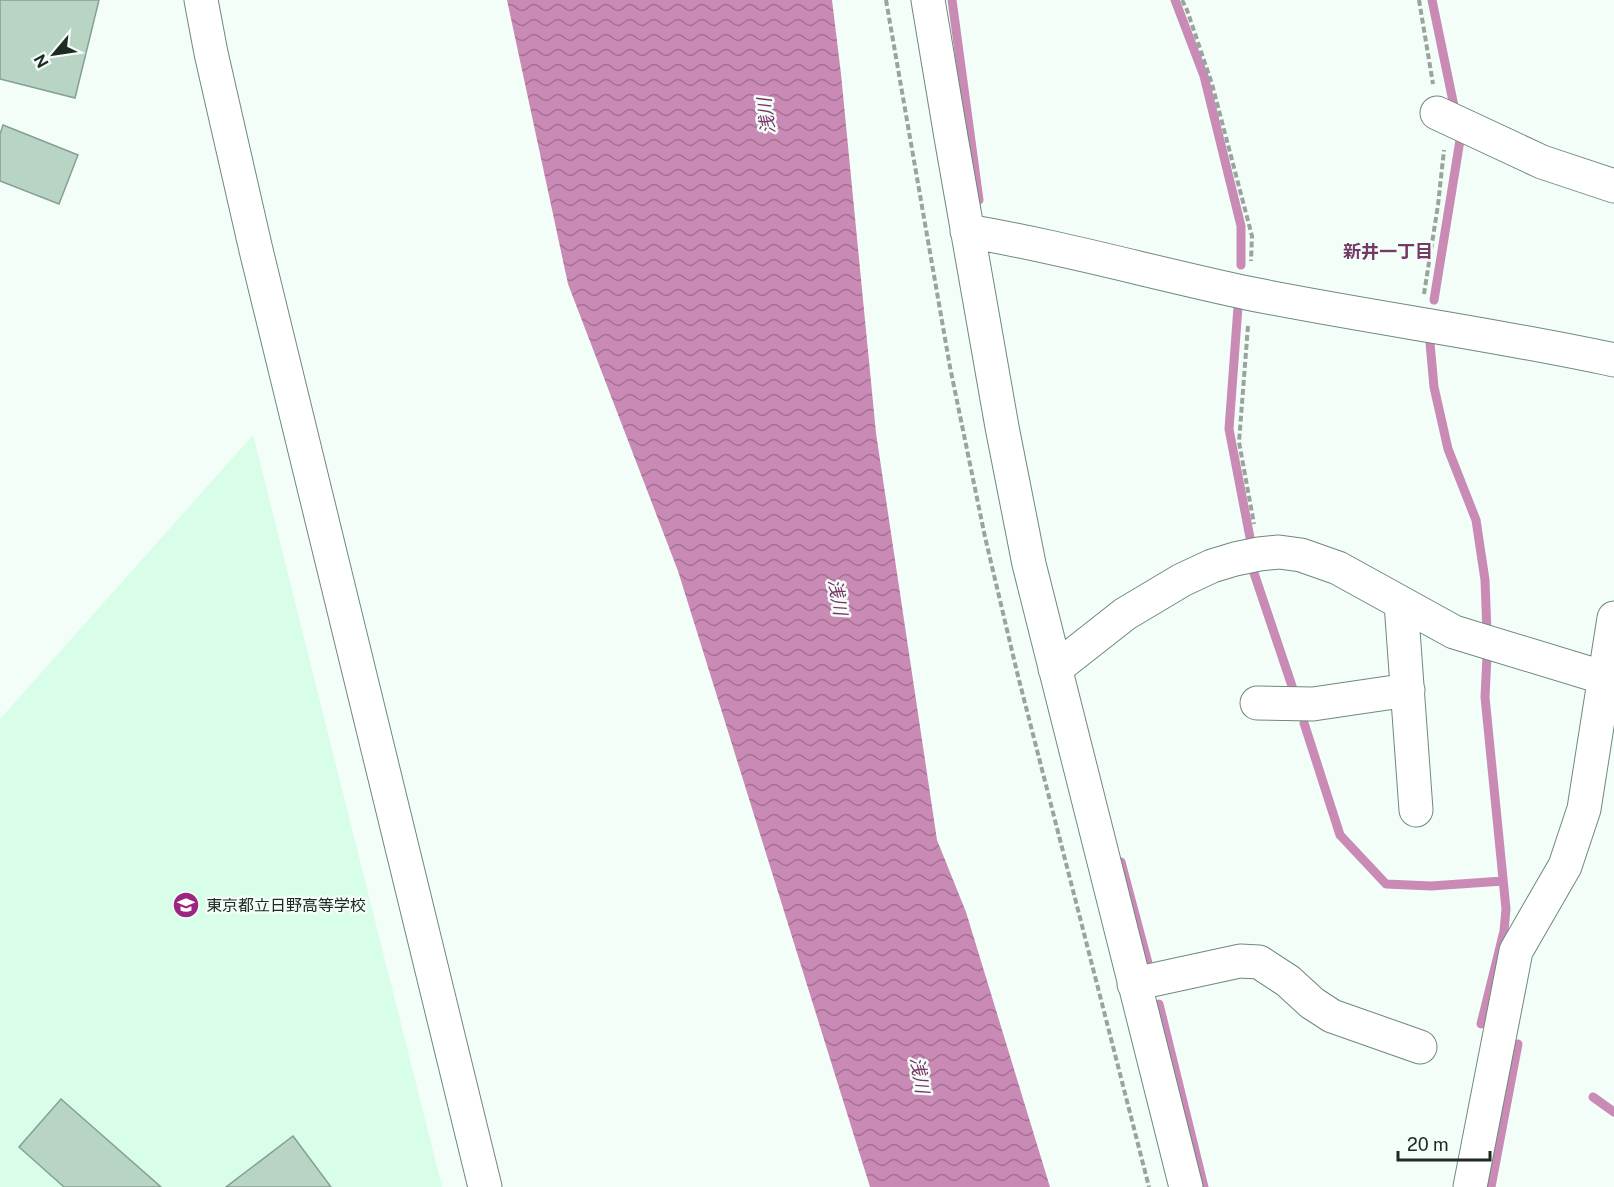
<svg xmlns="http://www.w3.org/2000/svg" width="1614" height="1187" font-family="'Public Sans','Noto Sans JP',sans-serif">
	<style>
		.built { fill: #d8fde9 }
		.water { fill: url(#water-waves) }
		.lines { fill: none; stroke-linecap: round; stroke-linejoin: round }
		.stream { stroke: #ca8ab6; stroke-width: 9 }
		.building { fill: #b8d4c5; stroke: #85a092; stroke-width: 1.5 }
		.minor-casing { stroke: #6f897c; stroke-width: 35 }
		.path { stroke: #99a49e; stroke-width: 4; stroke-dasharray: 6 3; stroke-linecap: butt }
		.minor { stroke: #fff; stroke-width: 33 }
		.labels { text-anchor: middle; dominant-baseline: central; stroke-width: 5; stroke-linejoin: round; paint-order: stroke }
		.poi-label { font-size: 16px; fill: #202a25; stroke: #f2fef7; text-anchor: start }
		.water-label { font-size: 18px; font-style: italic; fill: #7d3169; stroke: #f2fef7 }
		.neighbourhood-label { font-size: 18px; font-weight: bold; fill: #743964; stroke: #f2fef7 }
	</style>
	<defs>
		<pattern id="water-waves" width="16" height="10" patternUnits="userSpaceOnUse" patternTransform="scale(1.5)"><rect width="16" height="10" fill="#ca8ab6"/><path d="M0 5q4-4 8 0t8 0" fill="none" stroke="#a47194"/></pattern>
	</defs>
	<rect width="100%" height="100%" fill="#f2fef7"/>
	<!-- built -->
	<path class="built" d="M253,435L442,1187H0V719Z"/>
	<!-- water -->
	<path class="water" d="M507,0H832L841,74L876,433L937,840L966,912L1050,1187H870L678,571L568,284Z"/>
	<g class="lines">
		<!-- stream -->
		<path class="stream" d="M952,0L979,200
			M1175,0L1204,76L1241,226V265
			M1432,0L1455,111
			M1434,300L1461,134
			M1238,307L1229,429L1252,548
			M1430,343L1434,387L1448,449L1476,520L1485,580L1487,633
			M1253,570L1295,695
			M1304,723L1340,835L1386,884L1431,886L1503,881
			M1121,862L1149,967
			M1159,1004L1204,1187
			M1481,1024L1504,931L1506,909L1485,697L1487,656
			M1593,1097L1614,1112
			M1491,1187L1518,1044"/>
	</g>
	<!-- building -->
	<path class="building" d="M0,0H99L75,98L0,79Z
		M3,125L78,155L59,204L0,181V134Z
		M61,1099L161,1187H64L19,1147Z
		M293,1136L331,1187H226Z"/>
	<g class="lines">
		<defs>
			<path id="minor" d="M201,0L211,53L256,250L485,1187
				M928,0L951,137L1002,427L1029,564L1186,1187
				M1437,113L1542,162L1614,186
				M967,231C1063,247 1156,274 1252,294C1372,318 1494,334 1614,360
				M1401,603L1416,810
				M1055,669L1125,614L1182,580L1212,566L1235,559L1259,554L1279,552L1301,555L1338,568L1454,632L1605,678
				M1257,703L1313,704L1408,690
				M1134,984L1240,961L1259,962L1288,981L1312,1003L1332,1016L1420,1047
				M1470,1187L1516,951L1565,866L1584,809L1614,618"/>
		</defs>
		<!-- minor casing -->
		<use href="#minor" class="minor-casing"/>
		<!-- path -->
		<path class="path" d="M886,0L950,367L985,537L1017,672L1149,1187
			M1182,0L1187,10L1212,84L1252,236L1251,261
			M1419,0L1433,84
			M1424,294L1438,205L1444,150
			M1248,326L1239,442L1254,524"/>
		<!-- minor -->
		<use href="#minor" class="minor"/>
	</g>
	<!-- icons -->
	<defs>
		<symbol id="school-disc" viewBox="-11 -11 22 22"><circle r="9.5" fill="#9b2580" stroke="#f2fef7"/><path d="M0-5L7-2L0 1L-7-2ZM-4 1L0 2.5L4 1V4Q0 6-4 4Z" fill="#fff"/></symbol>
	</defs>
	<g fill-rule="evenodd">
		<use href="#school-disc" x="171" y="890" width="30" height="30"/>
	</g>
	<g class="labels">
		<!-- poi labels -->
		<g class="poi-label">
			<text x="206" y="905">東京都立日野高等学校</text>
		</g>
		<!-- water labels -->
		<g class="water-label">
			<text transform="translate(766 116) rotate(-97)">浅川</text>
			<text transform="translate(838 597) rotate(80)">浅川</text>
			<text transform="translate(920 1075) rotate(80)">浅川</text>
		</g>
		<!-- neighbourhood labels -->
		<g class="neighbourhood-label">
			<text x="1388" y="251">新井一丁目</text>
		</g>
	</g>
	<!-- north arrow -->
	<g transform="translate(54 54) rotate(241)" stroke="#f2fef7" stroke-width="4.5" paint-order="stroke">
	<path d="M0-4.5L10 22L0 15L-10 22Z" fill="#202a25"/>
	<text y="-9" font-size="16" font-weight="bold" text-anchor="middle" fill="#202a25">N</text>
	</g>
	<!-- scale -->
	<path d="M1398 1151v9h92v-9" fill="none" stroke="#202a25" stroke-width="3"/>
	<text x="1407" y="1151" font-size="18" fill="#202a25" stroke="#f2fef7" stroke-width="4.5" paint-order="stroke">20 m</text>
</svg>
